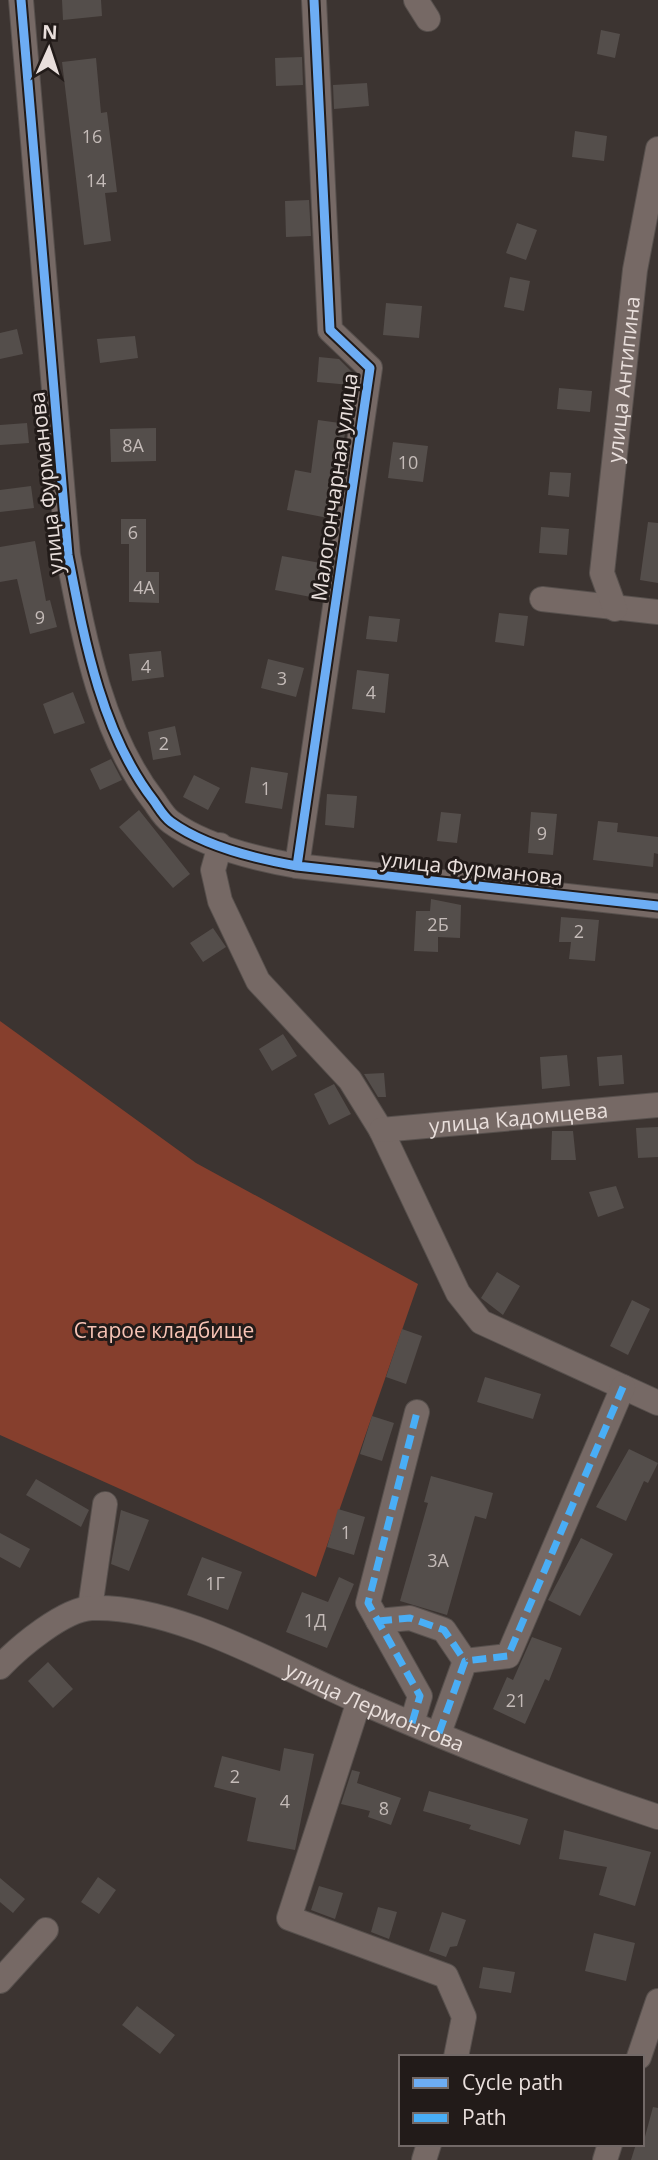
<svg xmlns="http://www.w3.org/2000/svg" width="658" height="2160" font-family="'Open Sans',sans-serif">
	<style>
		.green { fill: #863f2d }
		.building { fill: #544e4b }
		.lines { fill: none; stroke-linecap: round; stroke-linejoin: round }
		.minor-casing { stroke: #57504d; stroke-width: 26 }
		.minor { stroke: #766965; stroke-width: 24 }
		.quiet { stroke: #49aef6; stroke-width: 7; stroke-dasharray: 14 7; stroke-linecap: butt }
		.cycleway-casing { stroke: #221b19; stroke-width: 13 }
		.cycleway { stroke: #6dadf4; stroke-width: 9 }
		.labels { text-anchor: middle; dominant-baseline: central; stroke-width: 6; stroke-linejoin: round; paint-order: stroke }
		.number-label { font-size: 18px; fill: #c4bbb8 }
		.street-label { font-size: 21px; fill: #e9dfdc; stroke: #221b19 }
		.park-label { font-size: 21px; fill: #f7c3b5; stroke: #221b19 }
	</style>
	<rect width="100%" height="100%" fill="#3c3431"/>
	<!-- green -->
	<path class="green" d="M0,1021L196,1163L418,1284L316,1577L0,1435Z"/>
	<!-- building -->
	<path class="building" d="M62,0H101L102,16L63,20Z
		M601,30L620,34L615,58L597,54Z
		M302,57L303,85L276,86L275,58Z
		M96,58L101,113L107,112L117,192L105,193L111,241L84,245L62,62Z
		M367,83L369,106L334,109L333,85Z
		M575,131L607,136L604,161L572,157Z
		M309,200L311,236L286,237L285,201Z
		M517,223L537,230L526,260L506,253Z
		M510,277L530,281L524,311L504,307Z
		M386,303L422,306L419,338L383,335Z
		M17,329L23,354L0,359V333Z
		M135,336L138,358L100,363L97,339Z
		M319,357L339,359L352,372L351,385L317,382Z
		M559,388L592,391L590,412L557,409Z
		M318,420L347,424L328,518L287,510L295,470L311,473Z
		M27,423L29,443L0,445V425Z
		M156,428V461L111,462L110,429Z
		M393,442L428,446L423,482L388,478Z
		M550,472L571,473L569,497L548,495Z
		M31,486L34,508L0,512V490Z
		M121,519H146V572H159V603L129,602V544H121Z
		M648,522L658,523V583L640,580Z
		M541,527L569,529L567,555L539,553Z
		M35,541L46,601L50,600L57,627L30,634L17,579L0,582V547Z
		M282,556L326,564L321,599L275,590Z
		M499,613L528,616L524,646L495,642Z
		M369,616L400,619L397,642L366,639Z
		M161,651L164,677L132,681L129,654Z
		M268,659L304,668L296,697L261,688Z
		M357,670L389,674L385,713L352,709Z
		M73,692L85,723L54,734L43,704Z
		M175,726L181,755L153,760L148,732Z
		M111,759L122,780L100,790L90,769Z
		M251,767L288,773L282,809L245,803Z
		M194,775L220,788L208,810L183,797Z
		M327,794L357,796L354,828L325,825Z
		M139,810L190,874L173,888L119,827Z
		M441,812L461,814L457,843L437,841Z
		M531,812L557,814L553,855L528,853Z
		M598,821L618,823L617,832L658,837V854L654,853L653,867L593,860Z
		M431,899L461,905L460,938L438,937V952L414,951L416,911H430Z
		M561,917L599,920L595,961L569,959L571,942H559Z
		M213,928L226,947L203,962L190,943Z
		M283,1034L297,1056L272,1071L259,1049Z
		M567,1055L570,1086L542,1089L540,1057Z
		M622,1055L624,1084L599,1086L597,1057Z
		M384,1073L386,1097H378L364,1074Z
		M334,1084L351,1114L329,1125L314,1094Z
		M658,1127V1157L638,1158L636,1128Z
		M552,1131H573L576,1160H551Z
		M616,1186L624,1208L598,1217L589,1192Z
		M497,1272L520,1286L503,1315L481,1298Z
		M632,1300L650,1309L628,1355L610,1346Z
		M402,1329L422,1336L406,1384L386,1377Z
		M485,1377L541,1394L533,1419L477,1402Z
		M372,1416L394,1423L382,1461L360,1454Z
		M629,1449L658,1463L648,1483L644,1481L626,1521L596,1507Z
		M431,1476L493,1493L486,1519L475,1516L447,1615L400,1601L428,1503L424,1502Z
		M36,1479L89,1510L81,1527L26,1495Z
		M338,1509L365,1517L354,1555L327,1547Z
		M121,1510L149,1520L129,1571L111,1564Z
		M0,1533L30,1549L20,1568L0,1557Z
		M581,1538L613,1554L580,1616L548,1600Z
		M202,1557L242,1572L228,1610L187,1595Z
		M339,1577L354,1584L327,1648L286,1632L302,1592L328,1602Z
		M532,1637L562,1648L549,1681L545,1679L525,1724L493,1709L507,1677L513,1680Z
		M48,1662L73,1689L53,1708L28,1681Z
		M284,1748L314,1754L295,1850L247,1841L256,1798L214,1787L222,1756L280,1771Z
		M352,1770L360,1772L357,1783L401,1798L391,1825L368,1817L370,1811L341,1804Z
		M429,1791L528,1819L520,1845L469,1829L471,1825L423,1811Z
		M564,1830L651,1852L635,1906L599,1895L607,1867L559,1859Z
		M98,1877L116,1890L99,1914L81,1902Z
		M0,1878L25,1899L13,1913L0,1902Z
		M319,1886L343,1893L335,1919L311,1910Z
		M378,1907L397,1912L389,1939L371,1932Z
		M442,1912L466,1920L457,1946L450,1947L446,1957L429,1951Z
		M594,1933L635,1943L626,1981L585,1971Z
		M483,1967L515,1972L511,1993L479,1988Z
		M137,2006L175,2035L160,2054L122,2025Z
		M653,2107L658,2108V2160H631L636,2144H643Z"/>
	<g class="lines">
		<defs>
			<g id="minor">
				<path d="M21,0L68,555C84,638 101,733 154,801C159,808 164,817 171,822C204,846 257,859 297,866L658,906"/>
				<path d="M416,0L428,19"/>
				<path d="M542,599L658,612"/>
				<path id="s1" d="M615,609L602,573L635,270L658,149"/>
				<path d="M220,845L213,870L220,901L258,981L350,1080L381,1130L458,1293L481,1322L658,1403"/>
				<path d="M297,866L370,368L330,330L314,0"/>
				<path id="s2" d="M381,1130L658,1105"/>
				<path d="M90,1608L105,1504"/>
				<path d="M378,1621L410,1618L444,1630L465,1661"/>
				<path id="s3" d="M0,1667C19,1647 64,1609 92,1608C176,1605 280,1667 356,1700C453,1742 558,1784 658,1817"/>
				<path d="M359,1701L289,1918L446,1976L464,2017L456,2057"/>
				<path d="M412,1723L420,1696L368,1603L417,1412"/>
				<path d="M439,1733L465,1661L508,1656L623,1387"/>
				<path d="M0,1981L46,1930"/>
				<path d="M639,2057L658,2001"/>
				<path d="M424,2160L429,2144"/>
				<path d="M605,2160L610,2144"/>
			</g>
		</defs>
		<!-- minor casing -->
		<use href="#minor" class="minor-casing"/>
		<!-- minor -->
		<use href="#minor" class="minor"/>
		<!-- quiet -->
		<path class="quiet" d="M378,1621L410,1618L444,1630L465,1661
			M412,1723L420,1696L368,1603L417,1412
			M439,1733L465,1661L508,1656L623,1387"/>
		<defs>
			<path id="cycleway" d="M21,0L68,555C84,638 101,733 154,801C159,808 164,817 171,822C204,846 257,859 297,866L658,906
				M297,866L370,368L330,330L314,0"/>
		</defs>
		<!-- cycleway casing -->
		<use href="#cycleway" class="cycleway-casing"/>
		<!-- cycleway -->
		<use href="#cycleway" class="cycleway"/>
	</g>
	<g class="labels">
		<!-- number labels -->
		<g class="number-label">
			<text x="92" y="136">16</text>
			<text x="96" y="180">14</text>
			<text x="133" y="445">8А</text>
			<text x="408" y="462">10</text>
			<text x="133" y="532">6</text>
			<text x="144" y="587">4А</text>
			<text x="40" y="617">9</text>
			<text x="146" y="666">4</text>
			<text x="282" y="678">3</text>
			<text x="371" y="692">4</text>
			<text x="164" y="743">2</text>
			<text x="266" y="788">1</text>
			<text x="542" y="833">9</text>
			<text x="438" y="924">2Б</text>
			<text x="579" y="931">2</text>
			<text x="346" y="1532">1</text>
			<text x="438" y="1560">3А</text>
			<text x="215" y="1583">1Г</text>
			<text x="315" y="1620">1Д</text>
			<text x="516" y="1700">21</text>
			<text x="235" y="1776">2</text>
			<text x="285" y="1801">4</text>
			<text x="384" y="1808">8</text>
		</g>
		<!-- street labels -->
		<g class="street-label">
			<text stroke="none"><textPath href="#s1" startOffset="233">улица Антипина</textPath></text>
			<text transform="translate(46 483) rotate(-96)">улица Фурманова</text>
			<text transform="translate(334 487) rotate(-82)">Малогончарная улица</text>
			<text transform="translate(472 868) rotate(6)">улица Фурманова</text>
			<text stroke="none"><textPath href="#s2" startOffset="138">улица Кадомцева</textPath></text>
			<text stroke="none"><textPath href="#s3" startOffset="413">улица Лермонтова</textPath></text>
		</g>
		<!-- park labels -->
		<g class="park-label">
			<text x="164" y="1330">Старое кладбище</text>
		</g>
	</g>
	<!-- legend -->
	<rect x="399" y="2055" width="245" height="91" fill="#221b19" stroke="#726967" stroke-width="2"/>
	<rect x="413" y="2078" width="35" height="10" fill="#6dadf4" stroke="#726967" stroke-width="2"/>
	<text x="462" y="2090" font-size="21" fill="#e9dfdc">Cycle path</text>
	<rect x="413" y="2113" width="35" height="10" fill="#49aef6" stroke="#726967" stroke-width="2"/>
	<text x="462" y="2125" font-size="21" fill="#e9dfdc">Path</text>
	<!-- north arrow -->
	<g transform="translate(49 49) rotate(3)" stroke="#221b19" stroke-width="5" paint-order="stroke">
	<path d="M0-5L12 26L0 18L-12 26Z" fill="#e9dfdc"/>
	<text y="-10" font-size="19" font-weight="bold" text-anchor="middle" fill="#e9dfdc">N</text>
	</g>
</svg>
